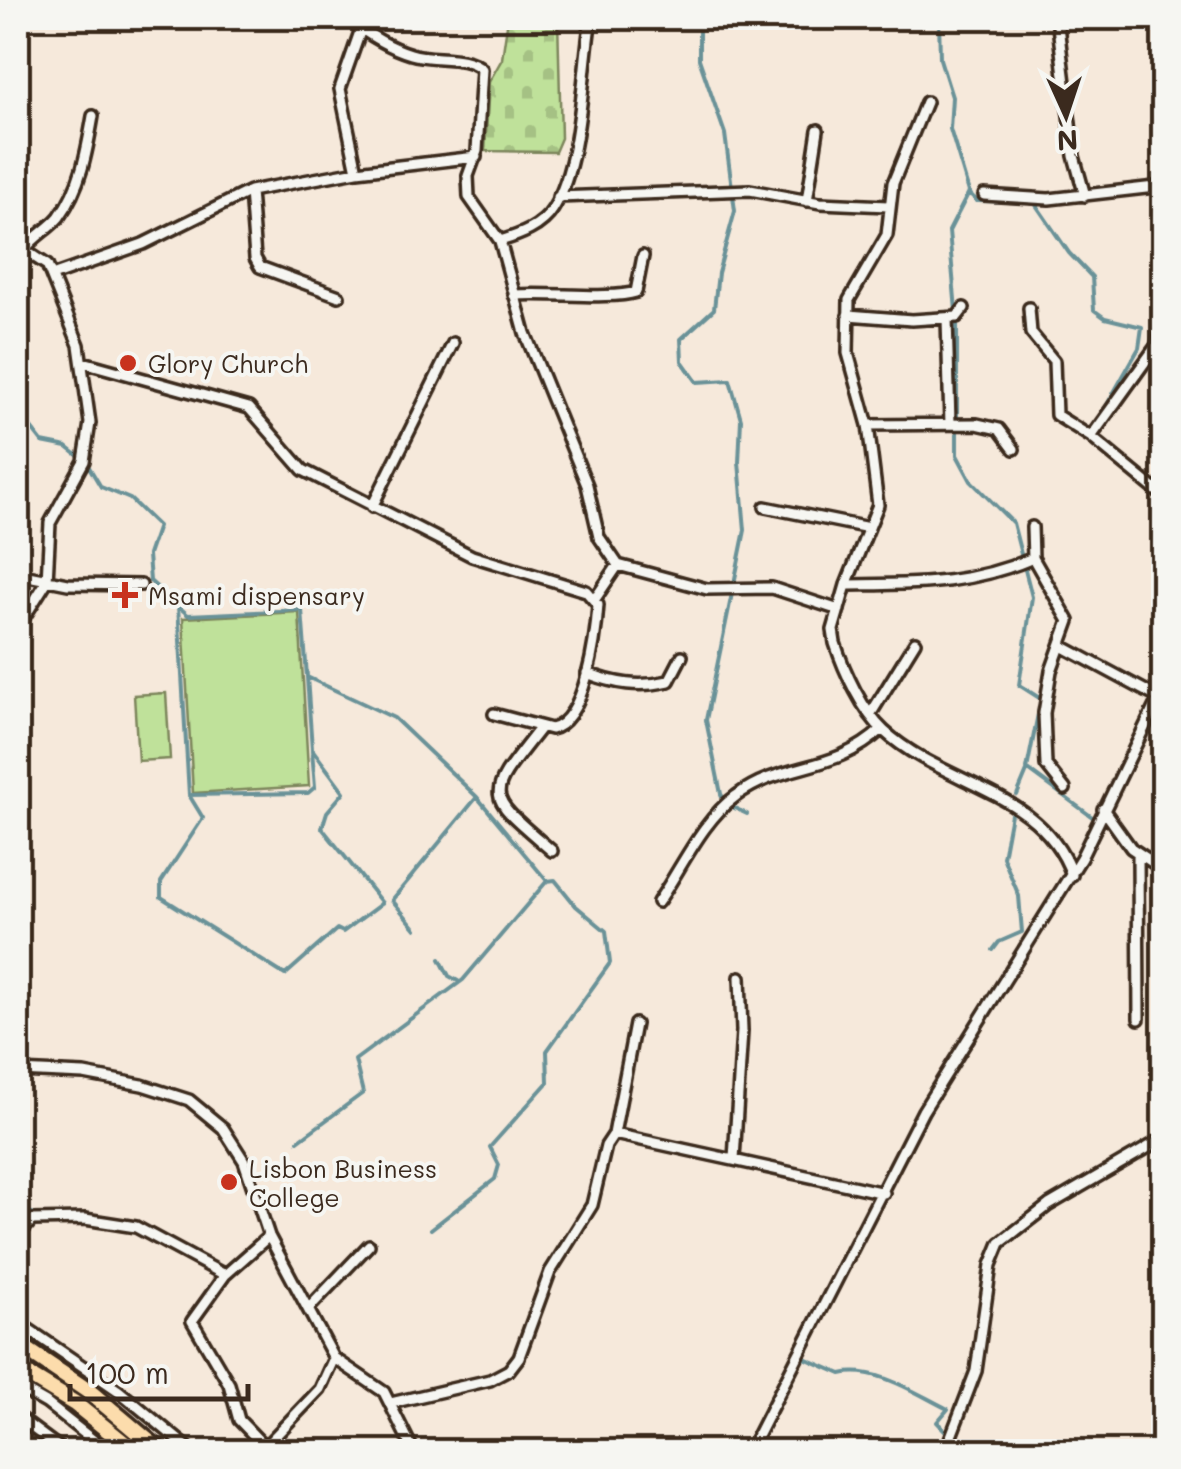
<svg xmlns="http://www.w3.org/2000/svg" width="1181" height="1469" font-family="Mali,sans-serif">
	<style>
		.built { fill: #f6e0cb }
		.cemetery { fill: url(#cemetery-stones); stroke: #7d865c; stroke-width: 2.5 }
		.pitch { fill: #bfe19a; stroke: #7d865c; stroke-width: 2.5 }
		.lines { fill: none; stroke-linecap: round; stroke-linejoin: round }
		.stream { stroke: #6b9298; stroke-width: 4 }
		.minor-casing { stroke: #3b2a1e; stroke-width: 16 }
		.primary-casing { stroke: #3b2a1e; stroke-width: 22 }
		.minor { stroke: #f6f6f2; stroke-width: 9 }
		.primary { stroke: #fcdcac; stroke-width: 15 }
		.poi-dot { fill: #c8321e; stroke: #f6f6f2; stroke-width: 4 }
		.labels { text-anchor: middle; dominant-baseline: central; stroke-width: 8; stroke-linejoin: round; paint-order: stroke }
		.poi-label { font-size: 25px; fill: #3b2a1e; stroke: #f6f6f2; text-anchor: start }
	</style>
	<defs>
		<pattern id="cemetery-stones" width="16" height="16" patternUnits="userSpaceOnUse" patternTransform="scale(2.5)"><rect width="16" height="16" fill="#bfe19a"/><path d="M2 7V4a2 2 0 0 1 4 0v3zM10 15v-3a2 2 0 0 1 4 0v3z" fill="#a5c184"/></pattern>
	</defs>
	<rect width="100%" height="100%" fill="#f6e9db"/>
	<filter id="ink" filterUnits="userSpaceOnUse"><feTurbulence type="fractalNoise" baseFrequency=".01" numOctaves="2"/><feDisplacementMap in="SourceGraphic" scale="20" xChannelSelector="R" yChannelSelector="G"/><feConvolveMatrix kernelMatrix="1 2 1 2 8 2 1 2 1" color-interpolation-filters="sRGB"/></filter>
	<g filter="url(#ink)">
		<!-- built -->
		<path class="built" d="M18,1419L35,1430L31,1451L18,1452Z"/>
		<!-- cemetery -->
		<path class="cemetery" d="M508,18H558L561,138L555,152L485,151L489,82L502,59Z"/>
		<!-- pitch -->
		<path class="pitch" d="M299,612L309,786L193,793L183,618Z
			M166,693L170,759L138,761L134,695Z"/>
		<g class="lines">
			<!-- stream -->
			<path class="stream" d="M699,18V59L725,134L735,211L718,273L714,309L681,339L682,361L697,382L730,380L741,419L739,462L745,530L706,720L721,794L726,804L747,814
				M939,18L940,59L952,97L950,129L969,192L949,231L956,311
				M969,193L977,201L1034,202L1069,253L1092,277L1094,310L1105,318L1142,327L1139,348L1100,417
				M957,321V455L971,481L1013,523L1032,597L1019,685L1041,699L1027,769L1099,822
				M18,411L42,442L67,447L86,462L101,487L130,499L158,526L148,555L150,581L188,615L302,610L307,677L394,718L477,797L547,881L555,880L576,906L606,931L610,963L547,1051L548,1082L490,1147L499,1165L495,1179L431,1229
				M178,606L189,795L203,818L161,882V897L285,975L337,929L343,932L382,903L322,828L327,812L344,792L312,749L307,677
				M189,795L308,793L315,787L312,750
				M1017,795L1027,771
				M416,929L392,900L477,797
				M1037,936L1069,885
				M993,950L999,942L1022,932L1019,896L1003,857L1011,814
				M440,959L449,976L458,981
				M298,1141L363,1093L355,1060L463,980L547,881
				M25,1211L41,1216
				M828,1306L937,1097
				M800,1356L841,1374C877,1366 915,1393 948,1409L937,1422L966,1452"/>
			<defs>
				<path id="minor" d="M347,18C366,33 387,47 411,54C432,61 466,54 482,69L477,151L468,176L469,197L500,241L525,333L587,485L599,537L618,565L707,589L772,588L839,610
					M1057,18L1074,156L1085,196
					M926,102L893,183L887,235L849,300L848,353L868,425L878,505L846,585L833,630L835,643C844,671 863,712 884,731C944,786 1042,790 1072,875
					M357,171L340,89L361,29
					M250,191L255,258L260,267L339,296
					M984,195L1049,199L1164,186
					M558,197L750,190L820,203L888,206
					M807,201L818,130
					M18,232L24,250L47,265L79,345L90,423L84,461L50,523L47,581L18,627
					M500,241C520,235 542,227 553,209C582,162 582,72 591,18
					M24,250C34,236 48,230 59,217C81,187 87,151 93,116
					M52,276L143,244L250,191L357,171L476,157
					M514,295C548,292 610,300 636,292L643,256
					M1029,308L1031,333L1054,361L1056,415L1091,437
					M1164,309L1157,345L1091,437L1164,497
					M848,315L912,320L957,317L964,308
					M947,318L950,424
					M83,362L249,408L303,470L472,556L586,591L598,605C596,636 586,721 551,729L494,714
					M868,425L977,424L999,429L1014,449
					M372,507L453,343
					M765,507L869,528
					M1032,527L1033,558L1069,621L1051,671L1044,713L1046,765L1065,789
					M18,574L68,584L141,585
					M846,585C916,584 968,586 1033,558
					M595,599L618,565
					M1062,646L1157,697
					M587,673C615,684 639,688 669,681L682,656
					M870,715L915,642
					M541,727C484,800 483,791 552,851
					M1103,809L1131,848L1164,870
					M1138,854L1139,1019
					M658,902C681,869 703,819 736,796C783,761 834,774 882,729
					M18,1071L84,1074L142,1085L189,1100L223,1128L244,1161L269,1236L334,1358L384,1392L414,1452
					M614,1134L635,1024
					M734,1159L742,1031L740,977
					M18,1236L32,1220L85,1219L136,1227L225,1275L269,1236
					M225,1275L192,1321L229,1384L239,1420L265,1447
					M309,1308L369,1245
					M18,1322L119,1391L193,1452
					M18,1387L46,1403L108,1452
					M391,1403L490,1380L509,1370L519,1357L550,1272L592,1205L606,1146L614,1134L884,1193
					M18,1417L65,1452
					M260,1452L320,1389L334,1358
					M749,1452L923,1111L1081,858L1164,687
					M945,1452L976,1371L991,1265L1000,1243L1049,1205L1164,1138"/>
				<path id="primary" d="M18,1344L91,1393L161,1452
					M18,1369L74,1403L135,1452"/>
			</defs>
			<!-- minor casing -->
			<use href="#minor" class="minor-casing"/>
			<!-- primary casing -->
			<use href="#primary" class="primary-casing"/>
			<!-- minor -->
			<use href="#minor" class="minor"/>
			<!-- primary -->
			<use href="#primary" class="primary"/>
		</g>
	</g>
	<!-- markers -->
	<g class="poi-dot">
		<circle cx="128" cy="363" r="10"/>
		<path d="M120 580h10v10h10v10h-10v10h-10v-10h-10v-10h10z"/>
		<circle cx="229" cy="1182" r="10"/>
	</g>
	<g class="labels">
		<!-- poi labels -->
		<g class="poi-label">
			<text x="148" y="363">Glory Church</text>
			<text x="148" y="595">Msami dispensary</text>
			<text x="249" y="1168">Lisbon Business<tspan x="249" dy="29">College</tspan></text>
		</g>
	</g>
	<!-- margin -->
	<rect width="1181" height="1469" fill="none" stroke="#f6f6f2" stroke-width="60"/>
	<rect x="30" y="30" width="1121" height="1409" fill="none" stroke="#3b2a1e" stroke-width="4" filter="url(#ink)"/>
	<!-- north arrow -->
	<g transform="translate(1066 115) rotate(177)" stroke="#f6f6f2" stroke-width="8" paint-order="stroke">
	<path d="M0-8L18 38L0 25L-18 38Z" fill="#3b2a1e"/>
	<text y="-15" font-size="28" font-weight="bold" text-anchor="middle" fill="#3b2a1e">N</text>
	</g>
	<!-- scale -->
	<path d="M70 1384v15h178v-15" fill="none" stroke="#3b2a1e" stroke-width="5"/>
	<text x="85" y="1384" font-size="30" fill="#3b2a1e" stroke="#f6f6f2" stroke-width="8" paint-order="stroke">100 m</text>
</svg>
